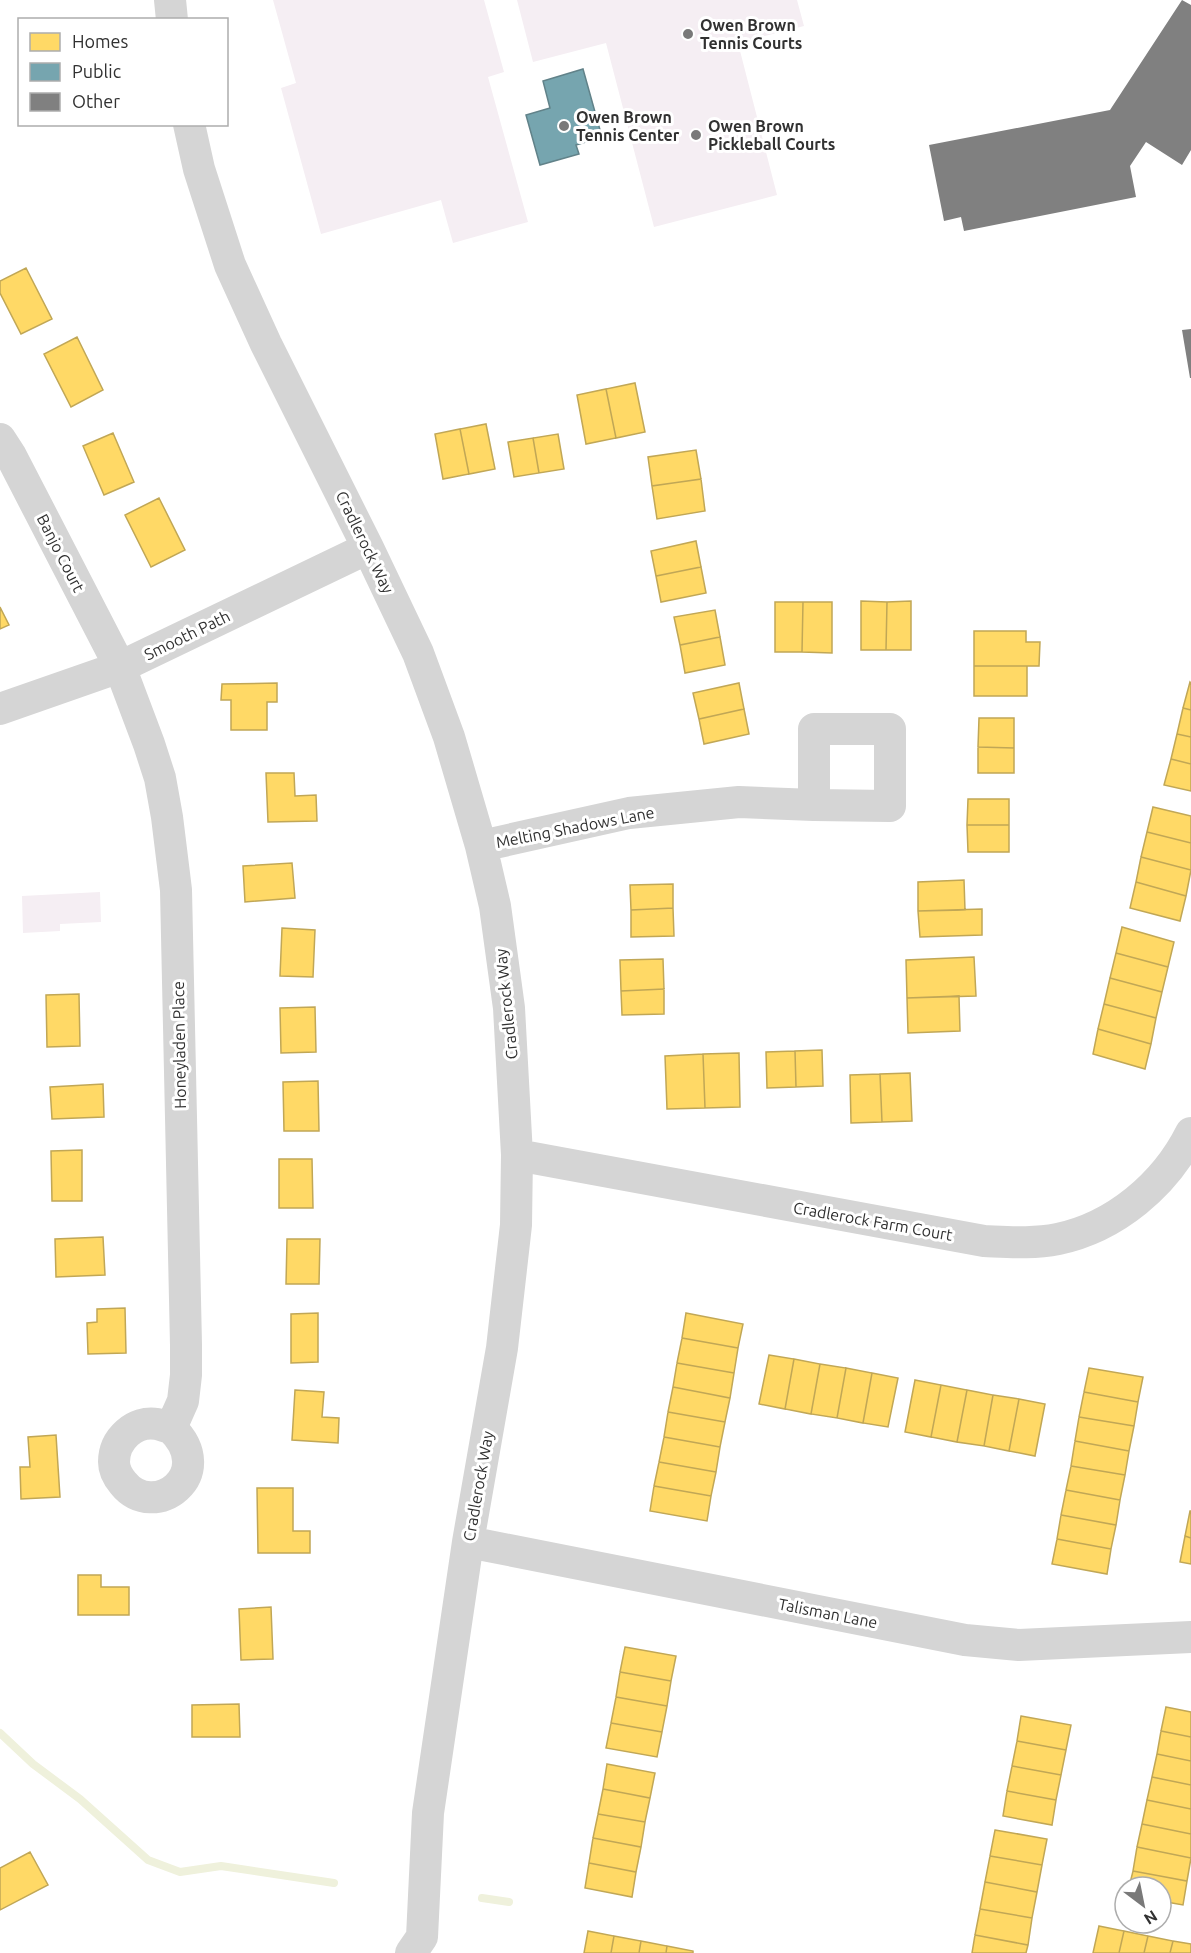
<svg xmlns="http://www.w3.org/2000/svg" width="1191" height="1953" font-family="Ubuntu,sans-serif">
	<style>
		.green { fill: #f5eef3 }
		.homes { fill: #ffd966; stroke: #c1a756; stroke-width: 1.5 }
		.public { fill: #76a5af; stroke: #618289; stroke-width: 1.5 }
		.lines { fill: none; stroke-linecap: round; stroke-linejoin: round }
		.stream { stroke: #eff1dc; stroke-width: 8 }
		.building { fill: #808080 }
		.minor { stroke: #d5d5d5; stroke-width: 32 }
		.poi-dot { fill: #797979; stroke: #fff; stroke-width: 2 }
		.labels { text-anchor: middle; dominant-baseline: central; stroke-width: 6; stroke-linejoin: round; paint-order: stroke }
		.poi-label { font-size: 16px; font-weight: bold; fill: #313131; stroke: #fff; text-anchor: start }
		.street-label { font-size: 16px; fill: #313131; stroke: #fff }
	</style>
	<rect width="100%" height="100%" fill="#fff"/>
	<!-- green -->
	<path class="green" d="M273,0H484L504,72L488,77L528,222L453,243L441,200L321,234L281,88L296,83Z
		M517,0H797L804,26L738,43L777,195L654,227L606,43L533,62Z
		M100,892L101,922L60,924V931L23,933L22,896Z"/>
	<!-- homes -->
	<path class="homes" d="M26,268L52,319L21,334L0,293V281Z
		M77,337L103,390L71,407L44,354Z
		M635,383L645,432L616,438L606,389Z
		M606,389L616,438L586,444L577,395Z
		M486,424L495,469L469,474L460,429Z
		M460,429L469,474L443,479L435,434Z
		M113,433L134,482L104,495L83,446Z
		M558,434L564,469L539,473L533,438Z
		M533,438L539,473L514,477L508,442Z
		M696,450L701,479L652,486L648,457Z
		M701,479L705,511L657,519L652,486Z
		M159,498L185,550L151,567L125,515Z
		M696,541L701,567L656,576L651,551Z
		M701,567L706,593L661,602L656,576Z
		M861,601L887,602L886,650H861Z
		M911,601V650H886L887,602Z
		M775,602H803L802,652H775Z
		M803,602H832V653L802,652Z
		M0,607L9,625L0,629Z
		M715,610L720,637L680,645L674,617Z
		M974,631H1026V642H1040L1039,666H974Z
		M720,637L725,665L685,673L680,645Z
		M974,666H1027V696H974Z
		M1190,682L1191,683V710L1183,708Z
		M277,683V702H267V730H231V700H221L222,684Z
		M739,683L744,709L699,719L693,693Z
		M1183,708L1191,710V737L1177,734Z
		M744,709L749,734L704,744L699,719Z
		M979,718H1014V748L978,747Z
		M1177,734L1191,737V764L1171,759Z
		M978,747L1014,748V773H978Z
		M1171,759L1191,764V791L1164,785Z
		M266,773H294L295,796L316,795L317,821L268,822Z
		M968,799H1009V825H967Z
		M1153,807L1191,816V843L1147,832Z
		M967,825H1009V852H968Z
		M1147,832L1191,843V870L1141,857Z
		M1141,857L1191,870L1186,896L1136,882Z
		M292,863L295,898L245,902L243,866Z
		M964,880L965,910L918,911V882Z
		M1136,882L1186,896L1180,921L1130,908Z
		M673,884V908L631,910L630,885Z
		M673,908L674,936L631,937V910Z
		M982,909V935L920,937L918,911Z
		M1122,927L1174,942L1168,967L1116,953Z
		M282,928L315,930L313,977L280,976Z
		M1116,953L1168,967L1162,992L1110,978Z
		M974,957L976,996L907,998L906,960Z
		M663,959L664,989L621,991L620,960Z
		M1110,978L1162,992L1156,1018L1104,1004Z
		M664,989V1014L622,1015L621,991Z
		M79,994L80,1046L47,1047L46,995Z
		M959,996L960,1031L908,1033L907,998Z
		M1104,1004L1156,1018L1151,1044L1098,1029Z
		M315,1007L316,1052L281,1053L280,1008Z
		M1098,1029L1151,1044L1145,1069L1093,1054Z
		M822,1050L823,1086L796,1087L795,1051Z
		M795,1051L796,1087L767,1088L766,1052Z
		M739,1053L740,1107L705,1108L703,1054Z
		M703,1054L705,1108L667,1109L665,1056Z
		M910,1073L912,1121L882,1122L880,1074Z
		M880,1074L882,1122L851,1123L850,1075Z
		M318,1081L319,1131H284L283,1082Z
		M103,1084L104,1117L52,1119L50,1087Z
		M82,1150V1201H52L51,1151Z
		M279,1159H312L313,1208H279Z
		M103,1237L105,1275L56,1277L55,1239Z
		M287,1239H320L319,1284H286Z
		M125,1308L126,1353L88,1354L87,1323L97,1322V1309Z
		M318,1313V1362L291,1363V1314Z
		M686,1313L743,1324L738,1348L682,1338Z
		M682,1338L738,1348L734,1373L677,1363Z
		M769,1355L794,1359L785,1409L759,1404Z
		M794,1359L820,1364L811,1414L785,1409Z
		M677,1363L734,1373L730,1398L673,1387Z
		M820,1364L846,1368L837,1418L811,1414Z
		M846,1368L872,1373L863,1423L837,1418Z
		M1089,1368L1143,1377L1138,1402L1084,1392Z
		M872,1373L898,1378L888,1427L863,1423Z
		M915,1380L941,1385L931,1437L905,1432Z
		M941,1385L967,1390L957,1442L931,1437Z
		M673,1387L730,1398L725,1422L668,1412Z
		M295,1390L324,1392L322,1417L339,1418L338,1443L292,1440Z
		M967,1390L993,1395L984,1446L957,1442Z
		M1084,1392L1138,1402L1134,1426L1079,1417Z
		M993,1395L1019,1399L1009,1451L984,1446Z
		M1019,1399L1045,1404L1035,1456L1009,1451Z
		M668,1412L725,1422L720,1447L664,1437Z
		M1079,1417L1134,1426L1129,1451L1075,1441Z
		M56,1435L60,1497L21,1499L20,1467H30L28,1437Z
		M664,1437L720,1447L716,1472L659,1462Z
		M1075,1441L1129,1451L1125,1475L1071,1466Z
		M659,1462L716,1472L711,1496L654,1486Z
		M1071,1466L1125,1475L1120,1500L1066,1490Z
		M654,1486L711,1496L707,1521L650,1511Z
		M257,1488H293V1531H310V1553H258Z
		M1066,1490L1120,1500L1116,1525L1061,1515Z
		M1190,1511H1191V1538L1185,1536Z
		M1061,1515L1116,1525L1111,1549L1057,1539Z
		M1185,1536L1191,1538V1564L1180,1562Z
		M1057,1539L1111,1549L1107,1574L1052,1564Z
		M78,1575H101V1587H129V1615H78Z
		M271,1607L273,1659L241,1660L239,1609Z
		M625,1647L676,1656L671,1681L620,1672Z
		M620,1672L671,1681L667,1706L616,1697Z
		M616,1697L667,1706L662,1732L611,1723Z
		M239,1704L240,1737H192V1705Z
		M1166,1707L1191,1712V1737L1161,1731Z
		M1021,1716L1071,1725L1066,1750L1017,1741Z
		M611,1723L662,1732L657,1757L606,1748Z
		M1161,1731L1191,1737V1761L1157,1754Z
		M1017,1741L1066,1750L1061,1775L1012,1766Z
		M1157,1754L1191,1761V1785L1152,1777Z
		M607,1764L655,1773L650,1798L603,1789Z
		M1012,1766L1061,1775L1056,1800L1007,1791Z
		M1152,1777L1191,1785V1809L1147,1800Z
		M603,1789L650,1798L645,1822L598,1814Z
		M1007,1791L1056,1800L1052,1825L1003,1816Z
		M1147,1800L1191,1809V1834L1142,1824Z
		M598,1814L645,1822L641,1847L593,1838Z
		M1142,1824L1191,1834V1858L1137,1847Z
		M995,1830L1047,1839L1042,1865L990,1856Z
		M593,1838L641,1847L636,1872L589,1863Z
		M1137,1847L1191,1858L1187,1881L1133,1871Z
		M30,1852L48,1885L0,1910V1868Z
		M990,1856L1042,1865L1037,1892L985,1882Z
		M589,1863L636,1872L632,1897L585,1888Z
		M1133,1871L1187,1881L1183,1905L1161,1901V1887H1129Z
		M985,1882L1037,1892L1032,1918L980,1909Z
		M980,1909L1032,1918L1028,1945L975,1935Z
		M1099,1926L1124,1931L1119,1953H1093Z
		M588,1931L614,1936L611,1953H584Z
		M1124,1931L1148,1936L1144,1953H1119Z
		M975,1935L1028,1945L1026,1953H972Z
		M614,1936L641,1941L639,1953H611Z
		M1148,1936L1173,1941L1170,1953H1144Z
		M641,1941L667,1946L666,1953H639Z
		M1173,1941L1191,1944V1953H1170Z
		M667,1946L693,1951V1953H666Z"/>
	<!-- public -->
	<path class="public" d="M583,69L602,137L576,145L579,154L540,165L526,115L550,108L543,81Z"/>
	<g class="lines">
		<!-- stream -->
		<path class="stream" d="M0,1733L33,1764L80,1799L148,1860L180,1872L221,1866L334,1883
			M482,1898L509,1902"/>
	</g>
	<!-- building -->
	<path class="building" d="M1182,0L1191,5V150L1182,165L1146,142L1130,166L1136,197L964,231L961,217L944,221L929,145L1110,110Z
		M1191,329V378H1190L1182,330Z"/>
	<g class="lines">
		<!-- minor -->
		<path class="minor" d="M170,0L172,20
			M189,124L199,169L230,265L266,344L368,548L418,653L449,737L481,846L495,906L509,1008L517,1155L516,1225L502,1348L468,1542L428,1813L422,1937L411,1953
			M0,439L11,456L120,667L149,744L160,778L167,817L176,890L186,1345V1375L183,1401L171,1428C219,1474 154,1522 123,1483C118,1477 114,1469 114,1462C114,1439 135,1420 157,1424C162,1425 166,1427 171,1428
			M0,709L120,667L368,548
			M481,846L629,813L739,802L814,805V729H890V806L814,805
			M517,1155L984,1241C1009,1242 1033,1244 1058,1239C1115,1227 1165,1185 1191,1133
			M468,1542L965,1640L1019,1645L1191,1637"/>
	</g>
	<!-- markers -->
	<g class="poi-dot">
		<circle cx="688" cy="34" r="6"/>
		<circle cx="564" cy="126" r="6"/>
		<circle cx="696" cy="135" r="6"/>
	</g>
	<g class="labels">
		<!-- poi labels -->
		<g class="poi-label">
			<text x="700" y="25">Owen Brown<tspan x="700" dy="18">Tennis Courts</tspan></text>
			<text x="576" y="117">Owen Brown<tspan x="576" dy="18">Tennis Center</tspan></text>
			<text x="708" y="126">Owen Brown<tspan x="708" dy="18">Pickleball Courts</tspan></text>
		</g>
		<!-- street labels -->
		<g class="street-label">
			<text transform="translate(365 542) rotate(64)">Cradlerock Way</text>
			<text transform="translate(61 553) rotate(63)">Banjo Court</text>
			<text transform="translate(187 635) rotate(-26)">Smooth Path</text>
			<text transform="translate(575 827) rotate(-11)">Melting Shadows Lane</text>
			<text transform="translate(506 1004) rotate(-96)">Cradlerock Way</text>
			<text transform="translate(179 1045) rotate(-91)">Honeyladen Place</text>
			<text transform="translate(873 1221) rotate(10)">Cradlerock Farm Court</text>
			<text transform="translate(478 1486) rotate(-80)">Cradlerock Way</text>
			<text transform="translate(828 1613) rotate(11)">Talisman Lane</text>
		</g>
	</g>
	<!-- legend -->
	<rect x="18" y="18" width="210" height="108" fill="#ffffff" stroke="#adadad" stroke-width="1.5"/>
	<rect x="30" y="33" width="30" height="18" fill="#ffd966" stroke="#adadad" stroke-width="1.5"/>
	<text x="72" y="48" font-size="18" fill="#313131">Homes</text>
	<rect x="30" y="63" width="30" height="18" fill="#76a5af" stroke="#adadad" stroke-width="1.5"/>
	<text x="72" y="78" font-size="18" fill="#313131">Public</text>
	<rect x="30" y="93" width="30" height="18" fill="#808080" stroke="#adadad" stroke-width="1.5"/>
	<text x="72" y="108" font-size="18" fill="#313131">Other</text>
	<!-- north arrow -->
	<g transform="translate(1143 1905) rotate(148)"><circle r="28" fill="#ffffff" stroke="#adadad" stroke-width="1.5"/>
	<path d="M0-4.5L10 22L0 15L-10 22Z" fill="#797979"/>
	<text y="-9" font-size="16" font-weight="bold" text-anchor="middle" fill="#313131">N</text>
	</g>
</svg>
